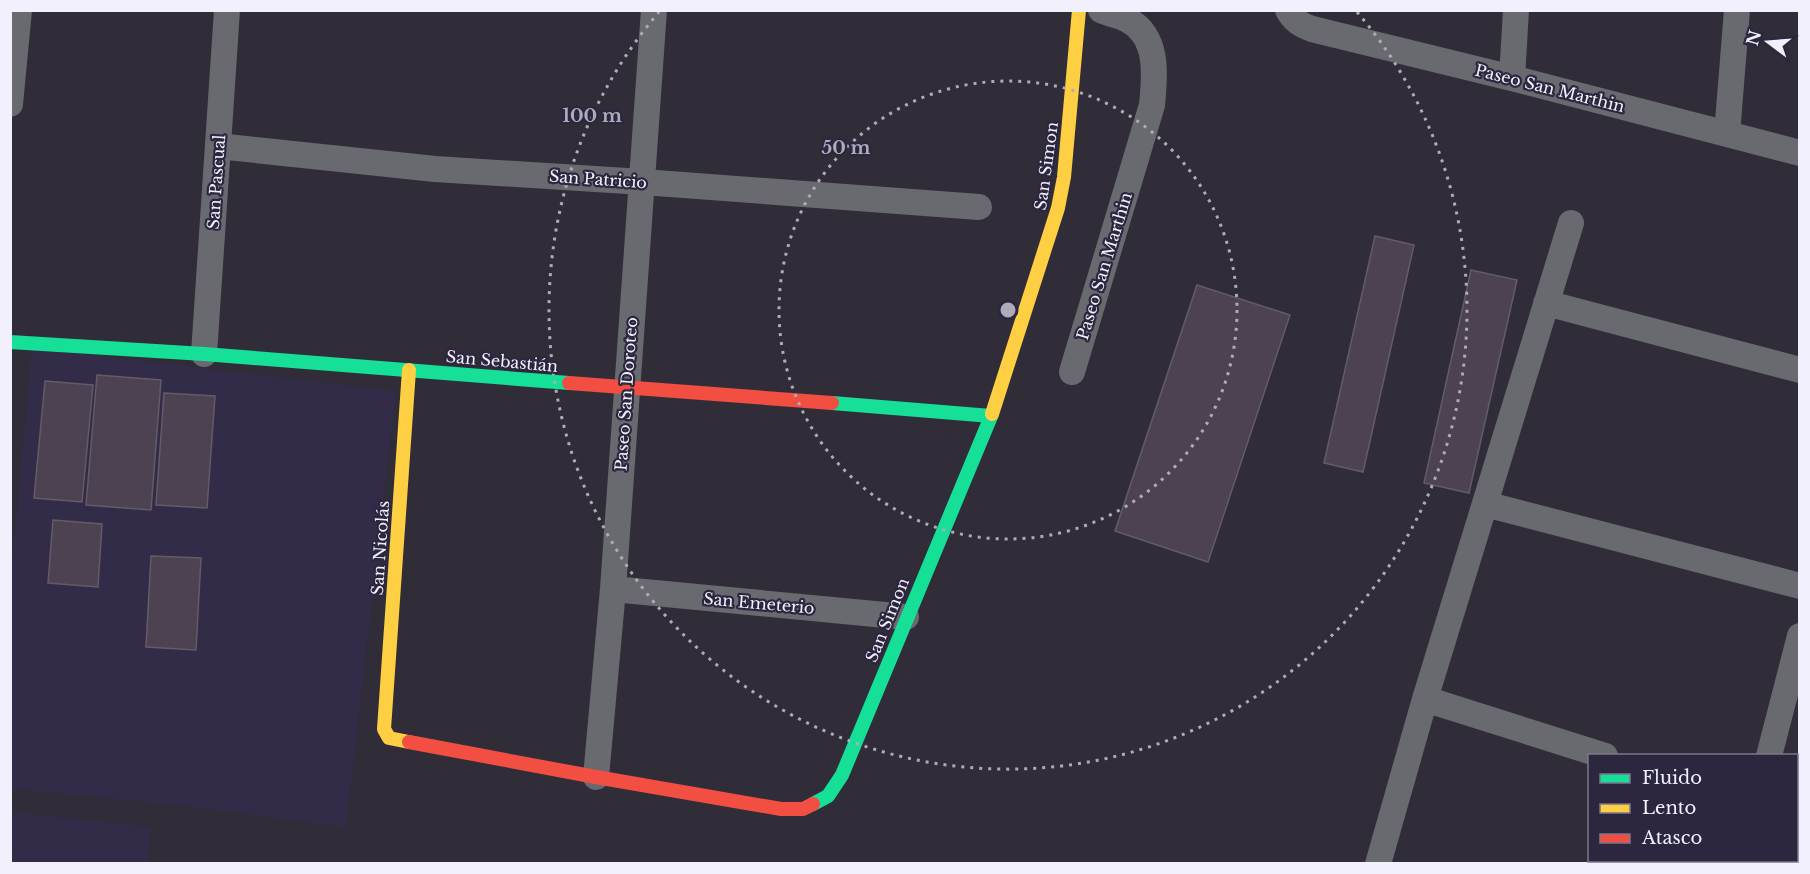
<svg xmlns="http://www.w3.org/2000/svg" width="1810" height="874" font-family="'Libre Baskerville',serif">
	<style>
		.built { fill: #332c48 }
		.building { fill: #4d4251; stroke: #625c66; stroke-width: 1.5 }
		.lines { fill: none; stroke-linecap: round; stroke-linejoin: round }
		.street { stroke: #696a6f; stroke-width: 26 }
		.fast { stroke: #16e098; stroke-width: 14 }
		.slow { stroke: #ffcf43; stroke-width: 14 }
		.jam { stroke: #f24e42; stroke-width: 14 }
		.ring { fill: none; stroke: #aeacb8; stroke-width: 3; stroke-dasharray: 3 6 }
		.labels { text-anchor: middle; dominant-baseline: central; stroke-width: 4.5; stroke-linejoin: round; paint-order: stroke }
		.street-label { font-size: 16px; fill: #f2f0fd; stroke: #2c273f }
		.centre { fill: #aeacb8; stroke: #2c273f; stroke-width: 3 }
		.ring-label { font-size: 18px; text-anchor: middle; font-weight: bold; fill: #aeacb8; stroke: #2c273f; stroke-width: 4.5; stroke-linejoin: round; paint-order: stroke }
	</style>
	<rect width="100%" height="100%" fill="#302d39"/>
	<!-- built -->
	<path class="built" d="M32,348L396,391L346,827L159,803L11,789V572Z
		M11,812L151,827L148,863H11Z"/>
	<!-- building -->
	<path class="building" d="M1375,236L1414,245L1363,472L1324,463Z
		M1471,270L1517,280L1469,493L1424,483Z
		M1197,285L1290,315L1208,562L1115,531Z
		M97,375L161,380L151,510L86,505Z
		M45,381L93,385L82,502L34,498Z
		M164,393L215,396L207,508L156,505Z
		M53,520L102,524L98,587L48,583Z
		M151,556L201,558L196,650L146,647Z"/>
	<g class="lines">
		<!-- street -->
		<path class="street" d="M1288,10C1294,21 1301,25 1312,29L1512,78L1800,153
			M1512,78L1516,10
			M10,104L19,10
			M1727,134L1737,10
			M218,146L435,169L643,182L979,207
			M1546,303L1800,370
			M204,354L227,10
			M1072,372L1152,105C1155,75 1159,37 1128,20C1120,16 1110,14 1101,10
			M1485,504L1800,586
			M613,589L906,617
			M1425,699L1605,756
			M1769,756L1800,636
			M596,777L613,589L654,10
			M1378,864L1425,699L1571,223
			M1744,864L1745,860"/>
		<!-- fast -->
		<path class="fast" d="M10,342L204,354L569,383
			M832,403L991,416
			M813,804L828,796L842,775L992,414"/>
		<!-- slow -->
		<path class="slow" d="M409,370L384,729L389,738L409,742
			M992,414L1058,208L1064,177L1079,10"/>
		<!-- jam -->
		<path class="jam" d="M569,383L832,403
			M409,742L596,777L781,809H803L813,804"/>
	</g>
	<!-- distance rings -->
	<g class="ring">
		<circle cx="1008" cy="310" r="229"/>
		<path d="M1357 12A459 459 0 1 1 659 12"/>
	</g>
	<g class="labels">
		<!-- street labels -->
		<g class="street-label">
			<text transform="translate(1550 88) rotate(14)">Paseo San Marthin</text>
			<text transform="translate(1046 166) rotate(-82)">San Simon</text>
			<text transform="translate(598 179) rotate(4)">San Patricio</text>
			<text transform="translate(216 182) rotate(-86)">San Pascual</text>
			<text transform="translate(1104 266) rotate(-73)">Paseo San Marthin</text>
			<text transform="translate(502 361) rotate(5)">San Sebastián</text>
			<text transform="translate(626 394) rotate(-86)">Paseo San Doroteo</text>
			<text transform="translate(380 548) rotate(-86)">San Nicolás</text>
			<text transform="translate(759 603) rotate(5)">San Emeterio</text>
			<text transform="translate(887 620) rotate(-68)">San Simon</text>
		</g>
	</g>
	<circle cx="1008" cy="310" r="9" class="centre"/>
	<g class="ring-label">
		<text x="592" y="122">100 m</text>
		<text x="846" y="154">50 m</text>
	</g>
	<!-- border -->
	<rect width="1810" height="874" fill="none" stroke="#f2f0fd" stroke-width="24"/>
	<!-- legend -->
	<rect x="1588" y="754" width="210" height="108" fill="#2c273f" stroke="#7b778b" stroke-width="1.5"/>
	<rect x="1600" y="774" width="30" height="9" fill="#16e098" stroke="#7b778b" stroke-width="1.5"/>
	<text x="1642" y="784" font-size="18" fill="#f2f0fd">Fluido</text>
	<rect x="1600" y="804" width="30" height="9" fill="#ffcf43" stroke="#7b778b" stroke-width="1.5"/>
	<text x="1642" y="814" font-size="18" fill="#f2f0fd">Lento</text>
	<rect x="1600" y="834" width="30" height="9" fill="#f24e42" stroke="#7b778b" stroke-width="1.5"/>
	<text x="1642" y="844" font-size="18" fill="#f2f0fd">Atasco</text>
	<!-- north arrow -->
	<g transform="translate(1768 42) rotate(286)" stroke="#2c273f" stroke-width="4.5" paint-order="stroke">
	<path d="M0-4.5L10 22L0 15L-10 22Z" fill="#f2f0fd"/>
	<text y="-9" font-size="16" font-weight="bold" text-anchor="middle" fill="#f2f0fd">N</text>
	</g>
</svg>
